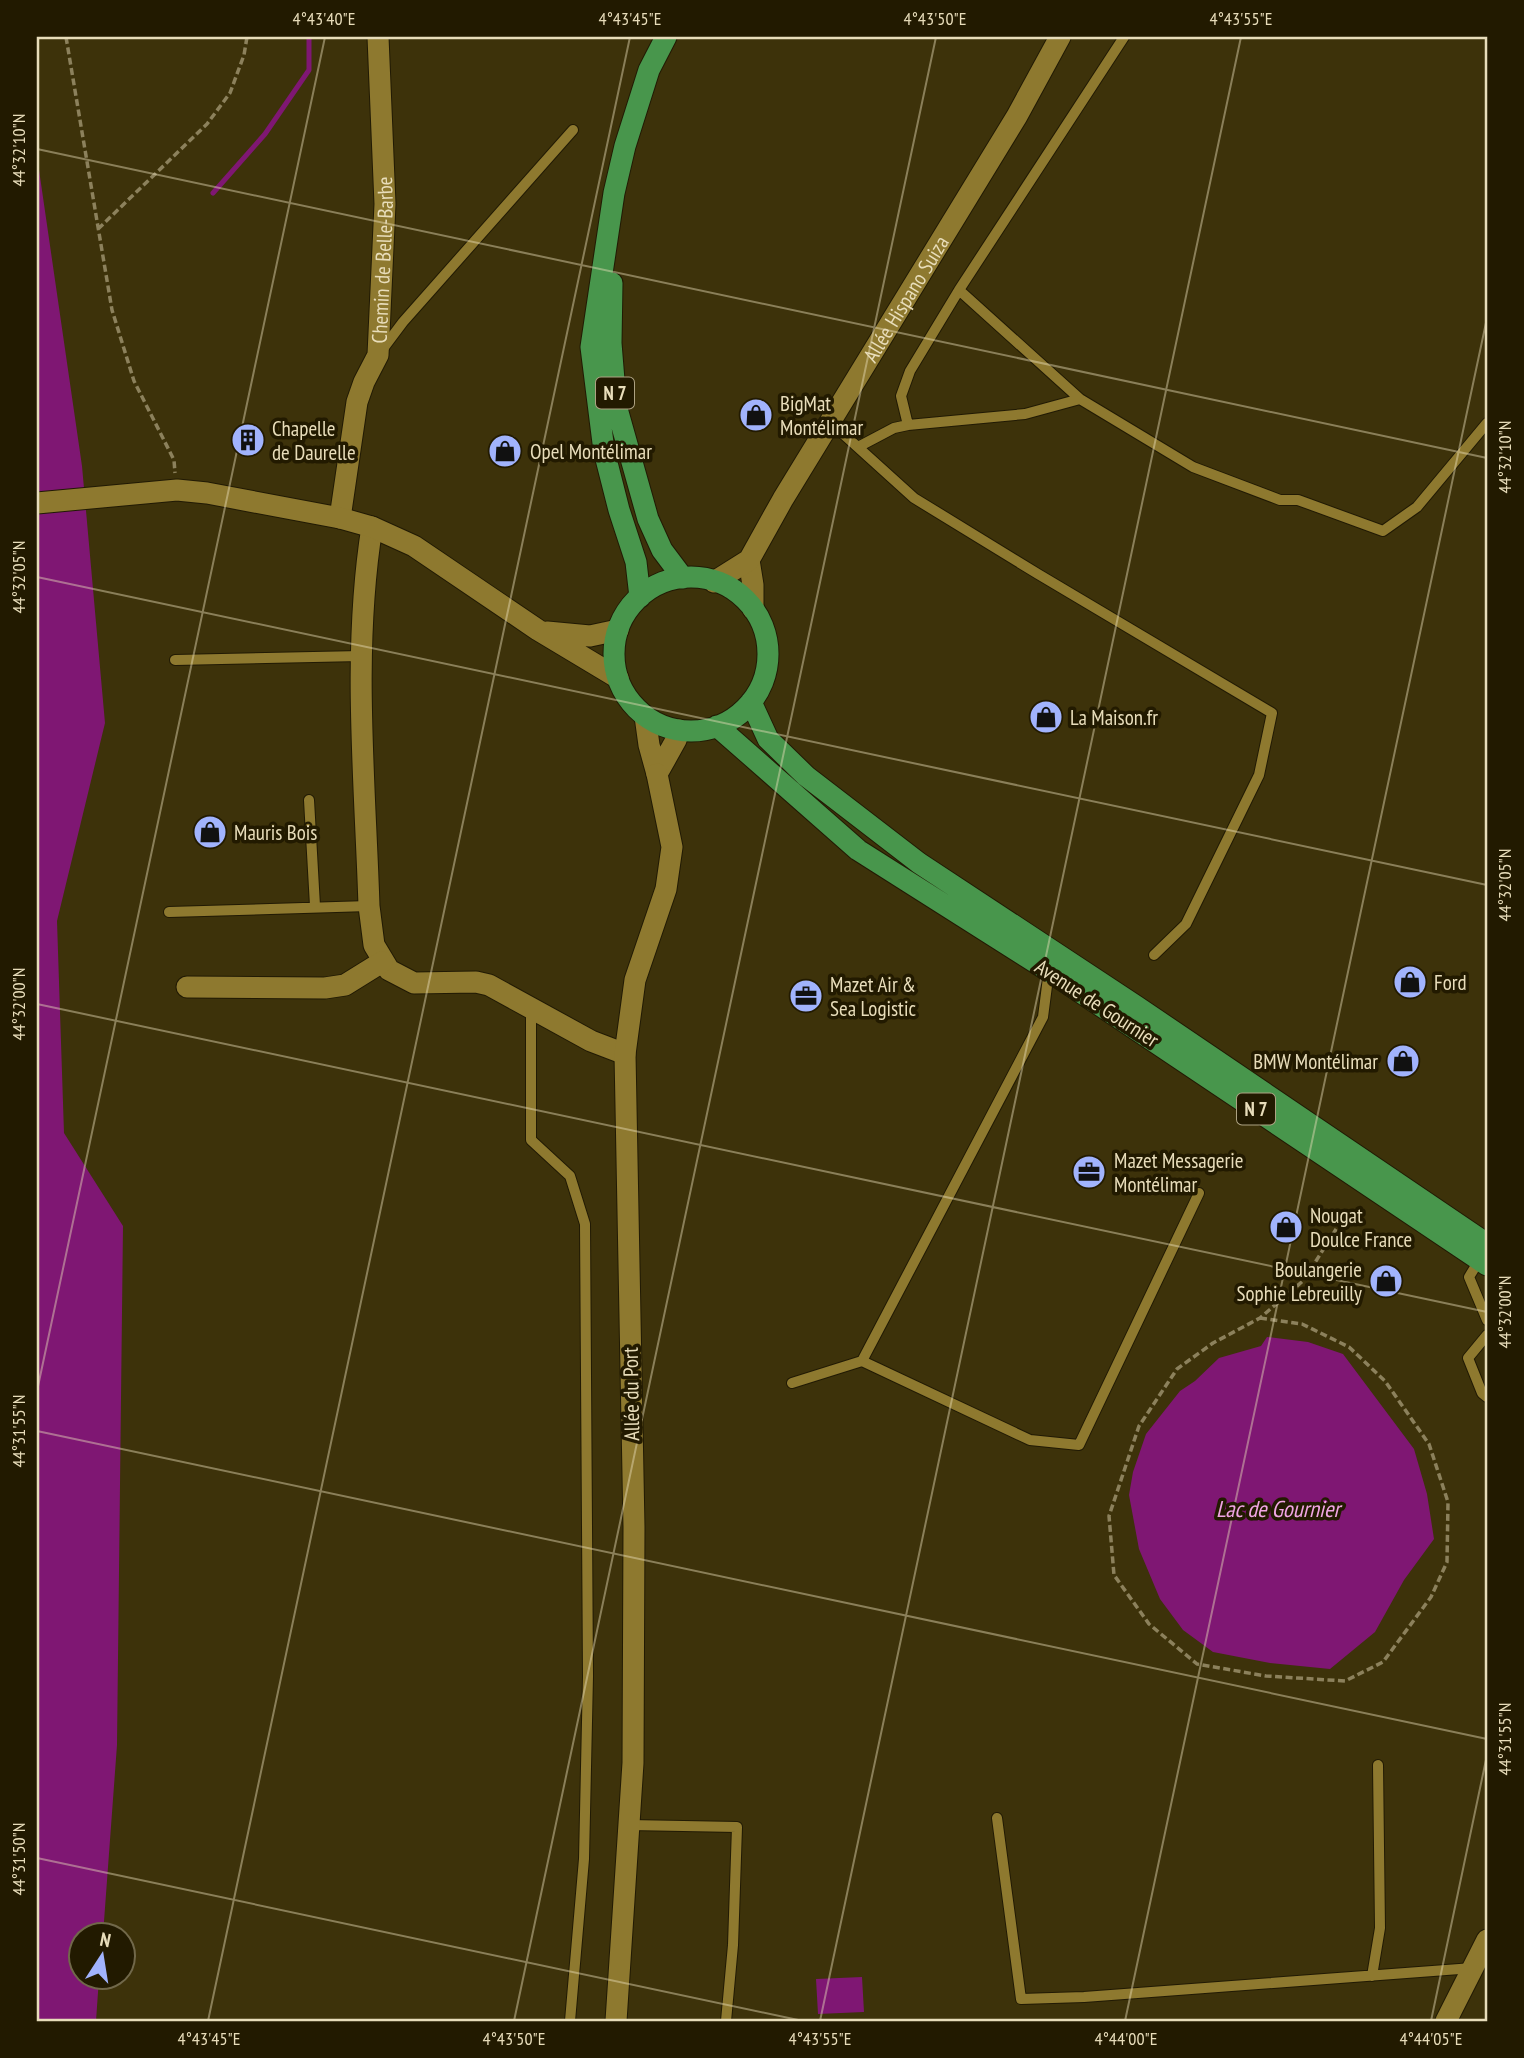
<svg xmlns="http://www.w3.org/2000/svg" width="1524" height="2058" font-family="'PT Sans Narrow',sans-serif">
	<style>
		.water { fill: #7f1773 }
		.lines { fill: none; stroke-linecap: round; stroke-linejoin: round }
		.stream { stroke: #7f1773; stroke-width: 5 }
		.lane-casing { stroke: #211a04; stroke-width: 12 }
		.street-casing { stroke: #211a04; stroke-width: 23 }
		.secondary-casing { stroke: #211a04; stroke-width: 23 }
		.primary-casing { stroke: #211a04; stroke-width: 23 }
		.path { stroke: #8c815c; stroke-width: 3.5; stroke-dasharray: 7 3.5; stroke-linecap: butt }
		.lane { stroke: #8e792f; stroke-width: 10 }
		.street { stroke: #8e792f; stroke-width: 21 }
		.secondary { stroke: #8e792f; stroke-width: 21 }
		.primary { stroke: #48964c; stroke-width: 21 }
		.ticks { fill: none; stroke: #e8ddba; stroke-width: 2; stroke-opacity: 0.45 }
		.labels { text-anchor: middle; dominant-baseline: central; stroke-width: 7; stroke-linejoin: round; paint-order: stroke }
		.shield { fill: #221a00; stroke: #ada282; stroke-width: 2 }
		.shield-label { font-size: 19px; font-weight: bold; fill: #e8ddba }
		.street-label { font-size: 21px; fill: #e8ddba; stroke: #221a00 }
		.poi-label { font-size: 21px; fill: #e8ddba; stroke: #221a00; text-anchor: start }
		.water-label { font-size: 23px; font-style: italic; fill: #f1a5e3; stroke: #221a00 }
		.neatline { fill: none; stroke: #e8ddba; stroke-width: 2.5 }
		.ticks-label { font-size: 18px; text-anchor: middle; fill: #e8ddba }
	</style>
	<rect width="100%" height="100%" fill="#3d320a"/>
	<!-- water -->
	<path class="water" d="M37,156L82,466L105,723L57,921L64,1133L123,1226L117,1745L103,1935L80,1936V1978H99L96,2021H37Z
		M1267,1337L1308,1342L1343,1354L1414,1449L1427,1494L1434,1539L1404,1580L1375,1632L1330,1669L1270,1663L1213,1652L1183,1630L1160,1599L1139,1549L1129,1495L1133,1472L1146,1434L1180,1391L1195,1381L1219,1358L1261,1346Z
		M862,1977L864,2012L818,2014L816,1979Z"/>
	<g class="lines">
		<!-- stream -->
		<path class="stream" d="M213,193L265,134L309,70V37"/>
		<defs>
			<path id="lane" d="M959,290L1124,37
				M382,350L403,322L573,130
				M830,422L914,498L1038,574L1272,713L1259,775L1186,924L1154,955
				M908,425L901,396L910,371L959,290L1080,399
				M858,447L894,428L908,425L1025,414L1080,399L1193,467L1280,500H1298L1383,531L1417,507L1487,423
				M175,660L361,656
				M309,800L315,906
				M169,912L369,906
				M1049,970L1043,1017L862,1361L1030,1440L1079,1445L1199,1193
				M531,1009V1140L570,1176L585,1224L588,1676L584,1859L570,2021
				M1480,1259L1469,1277L1487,1320
				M1487,1335L1468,1358L1482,1393L1487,1397
				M792,1383L862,1361
				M997,1818L1021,1999L1084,1997L1473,1968
				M629,1825L737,1827L733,1945L726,2021
				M1372,1976L1380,1928L1378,1765"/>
			<g id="street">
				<path id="s1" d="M340,518L357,402L364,382L378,355L385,204L378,37"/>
				<path d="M372,527C352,652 365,780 369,906L374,945L389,970L414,983L476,982L489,985L591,1041L625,1054"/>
				<path d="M749,560L753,585V609"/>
				<path id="s2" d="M714,582L749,560L783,499L1017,116L1060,37"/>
				<path d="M645,716L649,745L657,774L676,740L679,730"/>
				<path d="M187,987L325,988L345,985L382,962"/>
				<path d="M616,2021L633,1763L634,1527L625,1054L635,980L666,889L672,847L657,774"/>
				<path d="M1446,2021L1487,1940"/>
			</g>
			<path id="secondary" d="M37,503L177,490L207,493L340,518L372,527L414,546L538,630L618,678
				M547,632L590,636L618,630"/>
			<path id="primary" d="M612,283L611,343L616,405L648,519L662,550L683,578
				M614 654a77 77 0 1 1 154 0a77 77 0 1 1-154 0Z
				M640,597L636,562L619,510L604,451L591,347L614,193L625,146L649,70L666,37
				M751,702L768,739L806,776L919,863L1136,1006L1487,1244
				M717,726L858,850L1049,971L1487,1265"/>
		</defs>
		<!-- lane casing -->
		<use href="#lane" class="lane-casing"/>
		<!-- street casing -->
		<use href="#street" class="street-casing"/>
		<!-- secondary casing -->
		<use href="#secondary" class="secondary-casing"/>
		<!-- primary casing -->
		<use href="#primary" class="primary-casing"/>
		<!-- path -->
		<path class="path" d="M66,37L112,310L134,381L174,460L175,473
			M98,229L207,124L230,93L244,55L247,37
			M1260,1318L1302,1324L1349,1347L1385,1381L1429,1444L1448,1502L1447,1562L1431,1597L1383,1662L1345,1681L1266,1676L1197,1664L1149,1624L1114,1575L1109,1516L1139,1426L1177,1369L1213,1343L1260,1318L1304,1280L1345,1215"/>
		<!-- lane -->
		<use href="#lane" class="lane"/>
		<!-- street -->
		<use href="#street" class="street"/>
		<!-- secondary -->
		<use href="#secondary" class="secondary"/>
		<!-- primary -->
		<use href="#primary" class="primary"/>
	</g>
	<!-- ticks -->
	<path class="ticks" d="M37,149L1487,458M37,577L1487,885M37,1004L1487,1312M37,1391L325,37M37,1431L1487,1739M37,1858L803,2021M208,2021L630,37M514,2021L936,37M820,2021L1241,37M1125,2021L1487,318M1431,2021L1487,1755"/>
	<!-- icons -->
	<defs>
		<symbol id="shop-disc" viewBox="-11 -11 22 22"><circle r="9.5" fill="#a1b3fd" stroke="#221a00"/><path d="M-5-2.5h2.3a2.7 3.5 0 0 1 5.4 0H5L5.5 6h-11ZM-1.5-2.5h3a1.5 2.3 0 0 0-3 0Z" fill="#111"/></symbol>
		<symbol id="building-disc" viewBox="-11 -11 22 22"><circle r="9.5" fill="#a1b3fd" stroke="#221a00"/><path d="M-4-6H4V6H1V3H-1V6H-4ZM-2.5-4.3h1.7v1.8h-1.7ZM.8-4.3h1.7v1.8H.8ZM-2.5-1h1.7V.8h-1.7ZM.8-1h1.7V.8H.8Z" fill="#111"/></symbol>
		<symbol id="office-disc" viewBox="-11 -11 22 22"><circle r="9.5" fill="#a1b3fd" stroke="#221a00"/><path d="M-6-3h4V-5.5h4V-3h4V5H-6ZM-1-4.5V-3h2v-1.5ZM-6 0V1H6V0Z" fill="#111"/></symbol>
	</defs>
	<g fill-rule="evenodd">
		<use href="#shop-disc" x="737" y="396" width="38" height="38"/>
		<use href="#building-disc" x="229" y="421" width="38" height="38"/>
		<use href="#shop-disc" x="486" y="432" width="38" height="38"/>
		<use href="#shop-disc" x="1027" y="698" width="38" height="38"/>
		<use href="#shop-disc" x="191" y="813" width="38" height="38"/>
		<use href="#shop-disc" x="1391" y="963" width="38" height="38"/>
		<use href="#office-disc" x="787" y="977" width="38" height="38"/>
		<use href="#shop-disc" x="1384" y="1042" width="38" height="38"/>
		<use href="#office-disc" x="1070" y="1153" width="38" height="38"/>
		<use href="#shop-disc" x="1267" y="1208" width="38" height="38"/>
		<use href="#shop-disc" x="1367" y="1262" width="38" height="38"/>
	</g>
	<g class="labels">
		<!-- shield labels -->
		<g class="shield">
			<rect x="596" y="377.5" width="38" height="31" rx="5"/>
			<rect x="1237" y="1093.5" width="38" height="31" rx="5"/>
		</g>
		<g class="shield-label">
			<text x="615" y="393">N 7</text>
			<text x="1256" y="1109">N 7</text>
		</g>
		<!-- street labels -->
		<g class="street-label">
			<text stroke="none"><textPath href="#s1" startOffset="264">Chemin de Belle-Barbe</textPath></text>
			<text stroke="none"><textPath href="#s2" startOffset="346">Allée Hispano Suiza</textPath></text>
			<text transform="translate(1097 1003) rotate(33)">Avenue de Gournier</text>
			<text transform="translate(631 1394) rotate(-91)">Allée du Port</text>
		</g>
		<!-- poi labels -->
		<g class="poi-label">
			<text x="780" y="403">BigMat<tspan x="780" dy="24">Montélimar</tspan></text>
			<text x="272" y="428">Chapelle<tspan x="272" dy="24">de Daurelle</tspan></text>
			<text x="530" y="451">Opel Montélimar</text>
			<text x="1070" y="717">La Maison.fr</text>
			<text x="234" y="832">Mauris Bois</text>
			<text x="1434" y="982">Ford</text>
			<text x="830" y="984">Mazet Air &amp;<tspan x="830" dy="24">Sea Logistic</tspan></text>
			<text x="1378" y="1061" text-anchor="end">BMW Montélimar</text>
			<text x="1114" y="1160">Mazet Messagerie<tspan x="1114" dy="24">Montélimar</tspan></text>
			<text x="1310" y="1215">Nougat<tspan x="1310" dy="24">Doulce France</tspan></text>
			<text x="1362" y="1269" text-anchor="end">Boulangerie<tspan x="1362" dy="24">Sophie Lebreuilly</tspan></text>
		</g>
		<!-- water labels -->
		<g class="water-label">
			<text x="1278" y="1508">Lac de Gournier</text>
		</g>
	</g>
	<!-- border -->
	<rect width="1524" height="2058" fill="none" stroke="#221a00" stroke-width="77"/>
	<!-- north arrow -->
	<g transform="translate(102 1956) rotate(12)"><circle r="33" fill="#221a00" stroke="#71684a" stroke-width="2"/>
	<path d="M0-5L12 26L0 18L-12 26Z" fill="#a1b3fd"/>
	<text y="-10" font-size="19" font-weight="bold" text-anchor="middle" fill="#e8ddba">N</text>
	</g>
	<rect x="38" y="38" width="1448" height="1982" class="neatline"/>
	<g class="ticks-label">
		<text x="324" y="25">4°43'40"E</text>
		<text x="630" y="25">4°43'45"E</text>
		<text x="935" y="25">4°43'50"E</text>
		<text x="1241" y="25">4°43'55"E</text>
		<text transform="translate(19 150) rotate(-90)" y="6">44°32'10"N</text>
		<text transform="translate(1505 457) rotate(-90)" y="6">44°32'10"N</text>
		<text transform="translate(19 577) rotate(-90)" y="6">44°32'05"N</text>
		<text transform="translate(1505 885) rotate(-90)" y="6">44°32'05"N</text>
		<text transform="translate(19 1004) rotate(-90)" y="6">44°32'00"N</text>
		<text transform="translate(1505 1312) rotate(-90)" y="6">44°32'00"N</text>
		<text transform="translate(19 1431) rotate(-90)" y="6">44°31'55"N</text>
		<text transform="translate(1505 1739) rotate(-90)" y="6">44°31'55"N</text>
		<text transform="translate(19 1859) rotate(-90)" y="6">44°31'50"N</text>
		<text x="209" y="2045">4°43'45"E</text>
		<text x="514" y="2045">4°43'50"E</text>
		<text x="820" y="2045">4°43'55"E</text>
		<text x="1126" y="2045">4°44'00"E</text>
		<text x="1431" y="2045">4°44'05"E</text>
	</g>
</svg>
